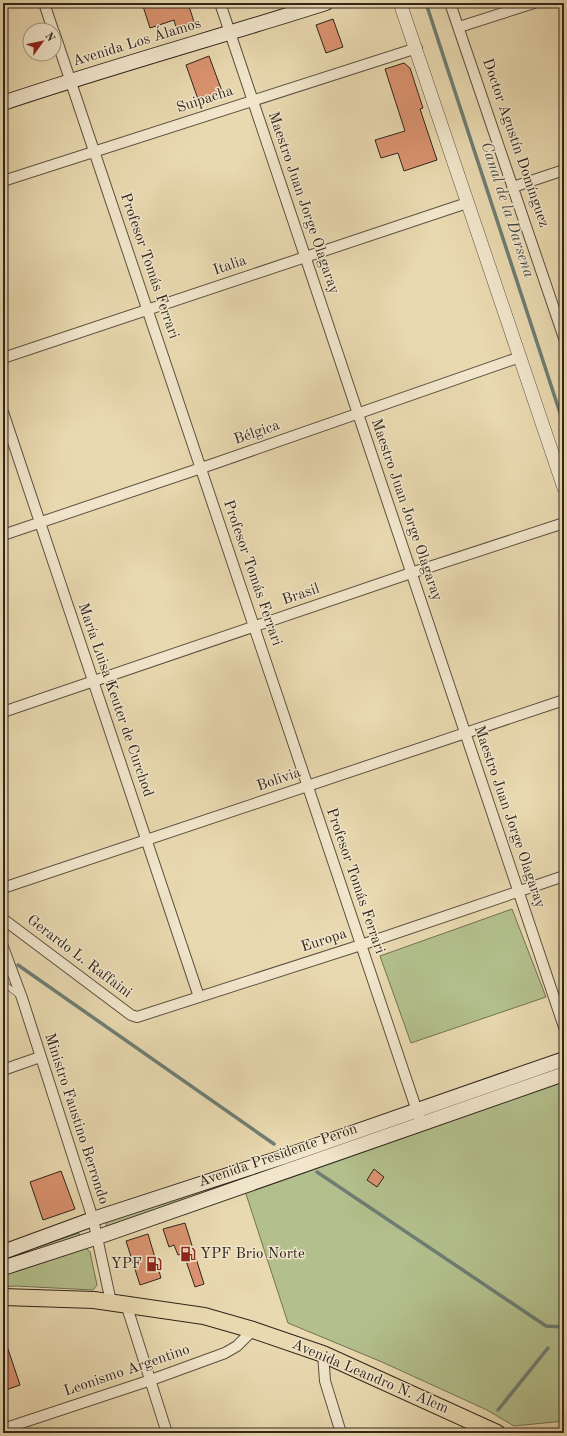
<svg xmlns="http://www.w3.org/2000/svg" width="567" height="1436" font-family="'Old Standard TT',serif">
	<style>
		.green { fill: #b3c08d; stroke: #727254 }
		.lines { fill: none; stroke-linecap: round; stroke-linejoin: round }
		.stream { stroke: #6e7e74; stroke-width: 3.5 }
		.building { fill: #da9370; stroke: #30251b }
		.service-casing { stroke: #5e5240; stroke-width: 6 }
		.minor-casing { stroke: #5e5240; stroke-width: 12 }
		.tertiary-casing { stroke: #5e5240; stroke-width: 14 }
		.secondary-casing { stroke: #30251b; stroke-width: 16 }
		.primary-casing { stroke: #30251b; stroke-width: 18 }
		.service { stroke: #f1e6cc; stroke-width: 5 }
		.minor { stroke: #f1e6cc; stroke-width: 10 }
		.tertiary { stroke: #f1e6cc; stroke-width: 13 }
		.secondary { stroke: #f1e6cc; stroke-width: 14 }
		.primary { stroke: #e9d9b0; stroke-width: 16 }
		.labels { text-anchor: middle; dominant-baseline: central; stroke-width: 3; stroke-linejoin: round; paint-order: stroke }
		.street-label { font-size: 15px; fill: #30251b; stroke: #f1e6cc }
		.poi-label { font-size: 15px; fill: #30251b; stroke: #f1e6cc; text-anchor: start }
		.water-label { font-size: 16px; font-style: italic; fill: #4a4a40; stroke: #f1e6cc }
	</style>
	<rect width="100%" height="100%" fill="#e9d9b0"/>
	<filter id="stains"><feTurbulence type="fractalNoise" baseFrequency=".005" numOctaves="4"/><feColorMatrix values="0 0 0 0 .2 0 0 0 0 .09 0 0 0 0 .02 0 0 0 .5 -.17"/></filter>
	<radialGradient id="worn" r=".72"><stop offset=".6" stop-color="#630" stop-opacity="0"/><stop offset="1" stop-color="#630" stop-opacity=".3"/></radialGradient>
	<!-- green -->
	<path class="green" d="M512,909L546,997L411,1043L380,956Z
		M564,1081V1348L560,1353L564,1357V1421L514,1426L487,1410L382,1362L288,1323L245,1191Z
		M222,1183L223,1187L107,1226L105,1222Z
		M79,1233L80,1237L3,1263V1259Z
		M84,1246L90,1252L97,1285L93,1290L16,1286L3,1287V1273Z"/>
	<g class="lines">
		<!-- stream -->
		<path class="stream" d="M426,3L564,425
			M18,965L274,1144
			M317,1172L546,1326L564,1327
			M498,1410L548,1348"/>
	</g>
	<!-- building -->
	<path class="building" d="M142,3H188L195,25L177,31L174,20L150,28Z
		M333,19L343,47L326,53L316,25Z
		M209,56L223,94L199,102L186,65Z
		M404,63L410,68L423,108L420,109L437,160L404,171L398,153L381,158L375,140L405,131L385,69Z
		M374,1169L384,1177L377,1187L367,1180Z
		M61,1171L75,1209L43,1220L30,1182Z
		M185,1223L204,1284L195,1287L185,1258L183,1259L182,1254L178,1255L174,1245L169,1247L163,1229Z
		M148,1234L161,1278L140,1285L126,1241Z
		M3,1340H5L20,1385L3,1391Z"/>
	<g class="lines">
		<defs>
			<path id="service" d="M3,983L20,996"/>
			<path id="minor" d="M44,3L53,30
				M220,3L564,1027
				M450,3L564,338
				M459,27L534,3
				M54,32L419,1117
				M3,181L417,48
				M513,187L564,170
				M3,358L467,203
				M3,412L199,997
				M3,535L216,463L520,357
				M3,712L411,573L564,523
				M3,888L564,700
				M3,919L131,1015L137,1017L361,945L564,876
				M3,947L22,998L93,1219L111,1302
				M3,1070L40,1057
				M126,1304L167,1433
				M323,1354L325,1381L341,1433
				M3,1429L151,1380L225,1353L237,1346L253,1330"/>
			<path id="tertiary" d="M400,3L564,488"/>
			<path id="secondary" d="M3,103C110,67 219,37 326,3
				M3,1252L93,1219L283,1157L564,1059
				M3,1268L98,1237L564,1074"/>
			<path id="primary" d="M3,1297L94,1300L204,1316L253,1330L323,1354L497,1433"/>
		</defs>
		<!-- service casing -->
		<use href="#service" class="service-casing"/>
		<!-- minor casing -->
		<use href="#minor" class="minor-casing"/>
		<!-- tertiary casing -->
		<use href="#tertiary" class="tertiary-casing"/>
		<!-- secondary casing -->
		<use href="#secondary" class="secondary-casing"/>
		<!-- primary casing -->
		<use href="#primary" class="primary-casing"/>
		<!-- service -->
		<use href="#service" class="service"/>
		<!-- minor -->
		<use href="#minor" class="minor"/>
		<!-- tertiary -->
		<use href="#tertiary" class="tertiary"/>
		<!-- secondary -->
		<use href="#secondary" class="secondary"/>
		<!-- primary -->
		<use href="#primary" class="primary"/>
	</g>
	<!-- icons -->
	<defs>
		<symbol id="fuel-bare" viewBox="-9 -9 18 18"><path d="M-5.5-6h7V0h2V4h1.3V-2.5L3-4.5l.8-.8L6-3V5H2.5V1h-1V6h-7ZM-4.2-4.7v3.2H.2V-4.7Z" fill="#8f2418" stroke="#f1e6cc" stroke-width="2.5" paint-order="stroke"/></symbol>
	</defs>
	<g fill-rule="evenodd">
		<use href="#fuel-bare" x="177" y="1243" width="22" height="22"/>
		<use href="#fuel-bare" x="143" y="1253" width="22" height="22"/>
	</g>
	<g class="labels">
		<!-- street labels -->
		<g class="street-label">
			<text transform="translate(137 43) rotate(-17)">Avenida Los Álamos</text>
			<text transform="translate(205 100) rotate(-18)">Suipacha</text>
			<text transform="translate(515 143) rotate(71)">Doctor Agustín Domínguez</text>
			<text transform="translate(303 203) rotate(71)">Maestro Juan Jorge Olagaray</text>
			<text transform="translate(149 266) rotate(71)">Profesor Tomás Ferrari</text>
			<text transform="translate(230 266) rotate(-19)">Italia</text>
			<text transform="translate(257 433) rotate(-19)">Bélgica</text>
			<text transform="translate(406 510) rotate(71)">Maestro Juan Jorge Olagaray</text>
			<text transform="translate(252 573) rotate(71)">Profesor Tomás Ferrari</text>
			<text transform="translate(301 595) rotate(-19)">Brasil</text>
			<text transform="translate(115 700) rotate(71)">María Luisa Keuter de Curchod</text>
			<text transform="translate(279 780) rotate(-19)">Bolivia</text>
			<text transform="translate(509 817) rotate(71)">Maestro Juan Jorge Olagaray</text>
			<text transform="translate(355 881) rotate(71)">Profesor Tomás Ferrari</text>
			<text transform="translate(324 941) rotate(-18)">Europa</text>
			<text transform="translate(79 957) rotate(37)">Gerardo L. Raffaini</text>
			<text transform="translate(76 1119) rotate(72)">Ministro Faustino Berrondo</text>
			<text transform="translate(278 1156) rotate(-19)">Avenida Presidente Perón</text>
			<text transform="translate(127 1371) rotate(-19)">Leonismo Argentino</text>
			<text transform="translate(370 1377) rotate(23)">Avenida Leandro N. Alem</text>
		</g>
		<!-- poi labels -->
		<g class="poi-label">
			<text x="200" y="1254">YPF Brio Norte</text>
			<text x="142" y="1264" text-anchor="end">YPF</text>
		</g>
		<!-- water labels -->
		<g class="water-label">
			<text transform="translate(507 210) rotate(72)">Canal de la Darsena</text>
		</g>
	</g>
	<!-- margin -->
	<rect width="567" height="1436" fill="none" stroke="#e9d9b0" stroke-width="16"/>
	<rect x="4" y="4" width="559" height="1428" fill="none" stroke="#30251b" stroke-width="2"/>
	<rect x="8" y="8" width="551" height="1420" fill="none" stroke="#30251b"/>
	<!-- north arrow -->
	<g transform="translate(42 42) rotate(57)"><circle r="19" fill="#f1e6cc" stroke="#a49985"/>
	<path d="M0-3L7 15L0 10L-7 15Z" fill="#8f2418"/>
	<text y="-6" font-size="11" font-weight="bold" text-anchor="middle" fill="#30251b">N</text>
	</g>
	<rect width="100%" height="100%" filter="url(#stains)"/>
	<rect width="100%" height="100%" fill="url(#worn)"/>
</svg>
